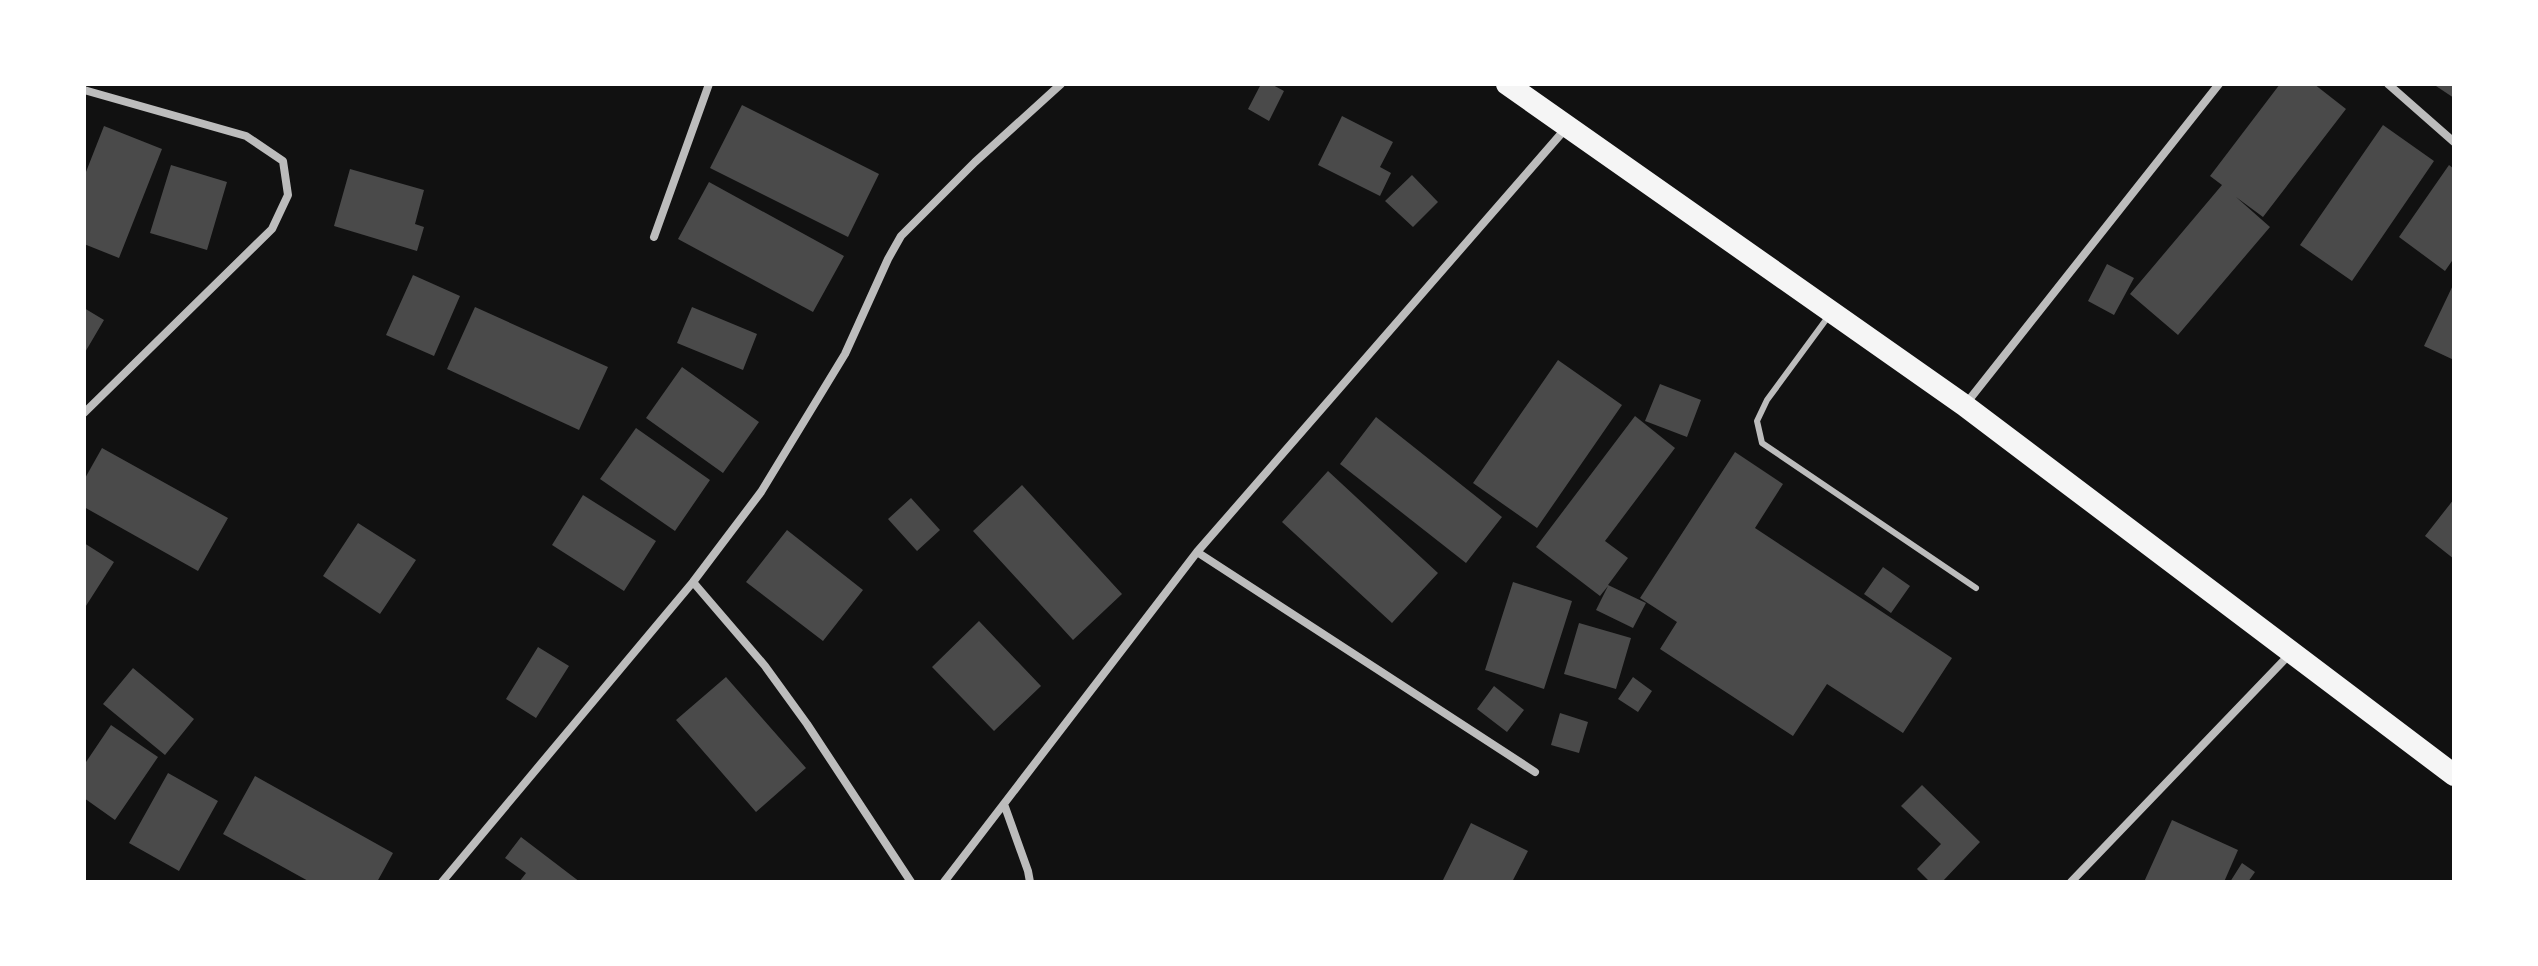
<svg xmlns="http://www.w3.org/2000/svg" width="2538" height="966" font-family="'DejaVu Sans',sans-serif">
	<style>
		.building { fill: #4a4a4a }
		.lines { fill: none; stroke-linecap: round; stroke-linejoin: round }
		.service { stroke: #bcbcbc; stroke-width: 6 }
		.minor { stroke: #bcbcbc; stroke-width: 8 }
		.trunk { stroke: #f5f5f5; stroke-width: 22 }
	</style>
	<rect width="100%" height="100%" fill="#111"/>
	<!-- building -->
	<path class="building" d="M1261,84H1271L1284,91L1269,121L1248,109Z
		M2280,84H2314L2346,109L2263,217L2236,197L2270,227L2178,335L2130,294L2222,185L2210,176Z
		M2433,84H2454V98Z
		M742,105L879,174L848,237L710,168Z
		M1342,116L1393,142L1380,167L1391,173L1380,196L1318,165Z
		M2383,125L2434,161L2352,281L2300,245Z
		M104,126L162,149L119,258L84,244V177Z
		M171,165L227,182L207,250L150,233Z
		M2449,165L2454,169V258L2445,271L2399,237Z
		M350,169L424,190L415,224L424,227L417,251L334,226Z
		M1412,175L1438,202L1413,227L1385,201Z
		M709,182L844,256L813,312L678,239Z
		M2107,264L2134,278L2114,315L2088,301Z
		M413,275L460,296L434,356L386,335Z
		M2454,283V360L2424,346Z
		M475,307L608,367L579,430L447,369Z
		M692,307L757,334L743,370L677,343Z
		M84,308L104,320L84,354Z
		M1558,360L1622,405L1537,528L1473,483Z
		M682,367L759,422L723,473L646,418Z
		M1660,384L1701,400L1687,437L1645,421Z
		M1635,416L1675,448L1605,541L1628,558L1608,585L1646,603L1633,628L1596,610L1608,586L1600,596L1536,547Z
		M1376,417L1502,517L1466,563L1340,464Z
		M636,428L710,480L675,531L600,479Z
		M102,448L228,518L198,571L84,507V480Z
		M1735,452L1783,484L1755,528L1952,658L1903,733L1827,684L1793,736L1660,649L1677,622L1640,598Z
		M1328,471L1438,573L1392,623L1282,522Z
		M1022,485L1122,594L1073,640L973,531Z
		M583,495L656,541L624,591L552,545Z
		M911,498L940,530L917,551L888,519Z
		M2454,499V559L2425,536Z
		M358,523L416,560L380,614L323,576Z
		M787,530L863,590L823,641L746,582Z
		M84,543L114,562L84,609Z
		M1883,567L1910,586L1891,613L1864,594Z
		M1513,582L1572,601L1544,689L1485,670Z
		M979,621L1041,686L994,731L932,667Z
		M1579,623L1631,638L1616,689L1564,674Z
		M538,647L569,666L536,718L506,699Z
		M133,668L194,719L165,755L103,704Z
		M726,677L806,768L756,812L676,720Z
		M1633,677L1652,691L1638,712L1618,699Z
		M1494,686L1524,710L1507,732L1477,709Z
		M1560,713L1588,722L1579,753L1551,745Z
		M111,725L158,757L115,820L84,798V765Z
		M168,773L218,801L179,871L129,843Z
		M255,776L393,853L377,882H310L223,834Z
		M1922,785L1980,842L1942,882H1930L1917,869L1941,844L1901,806Z
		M2172,820L2238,850L2224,882H2144Z
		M1471,823L1528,851L1512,882H1442Z
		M521,837L580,882H519L526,873L505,858Z
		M2242,863L2255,872L2248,882H2230Z"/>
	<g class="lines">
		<!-- service -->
		<path class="service" d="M1828,317L1767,400L1757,421L1762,443L1976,588"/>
		<!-- minor -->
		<path class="minor" d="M2388,84L2454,142
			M84,90L246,136L283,161L288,195L272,229L84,413
			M654,237L709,84
			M1965,405L2219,84
			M1197,552L1535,772
			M693,582L765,666L807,724L911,882
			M1004,804L1028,871L1030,882
			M442,882L693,582L761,492L845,354L888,259L901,236L975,162L1061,84
			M944,882L1197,552L1567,127
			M2071,882L2290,654"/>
		<!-- trunk -->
		<path class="trunk" d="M1507,84L1964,405L2454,775"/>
	</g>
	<!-- border -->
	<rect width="2538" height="966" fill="none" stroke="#ffffff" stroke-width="172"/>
</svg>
